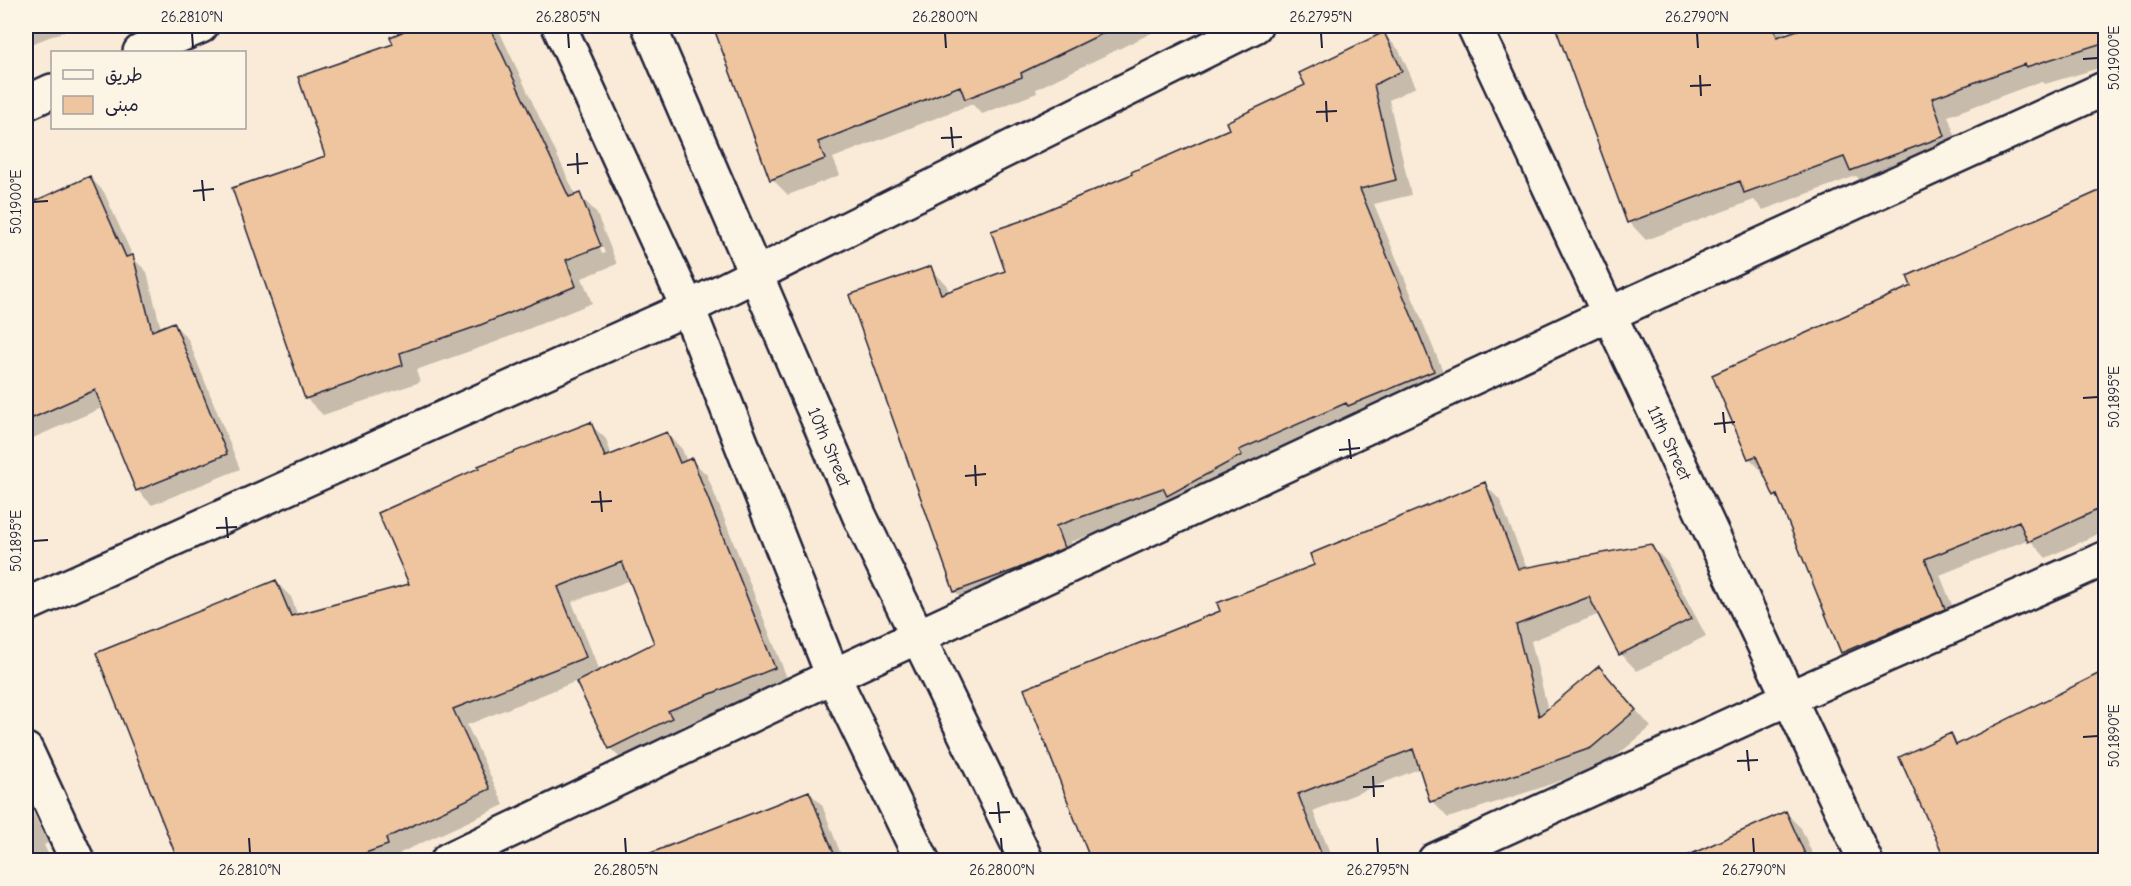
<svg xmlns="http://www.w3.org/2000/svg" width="2131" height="886" font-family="'Comic Neue','Playpen Sans Arabic',sans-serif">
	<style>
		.shadow { fill: #0003; fill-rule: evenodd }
		.building { fill: #eec59e; stroke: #22223b; stroke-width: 1.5 }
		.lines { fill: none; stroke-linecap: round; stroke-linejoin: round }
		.minor-casing { stroke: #22223b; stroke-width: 38 }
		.minor { stroke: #fcf5e5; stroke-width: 33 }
		.ticks { fill: none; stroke: #22223b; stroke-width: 2 }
		.labels { text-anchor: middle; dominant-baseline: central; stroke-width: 4.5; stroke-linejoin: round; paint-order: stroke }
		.street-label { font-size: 18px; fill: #22223b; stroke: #fcf5e5 }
		.neatline { fill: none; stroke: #22223b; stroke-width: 2 }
		.ticks-label { font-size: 15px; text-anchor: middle; fill: #22223b }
	</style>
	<rect width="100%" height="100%" fill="#f9ebd7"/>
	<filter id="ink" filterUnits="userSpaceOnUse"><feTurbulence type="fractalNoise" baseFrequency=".0167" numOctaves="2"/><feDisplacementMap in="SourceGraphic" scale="12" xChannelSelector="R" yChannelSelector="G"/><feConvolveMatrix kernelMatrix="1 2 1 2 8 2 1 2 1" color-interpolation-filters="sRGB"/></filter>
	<g filter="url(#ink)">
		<!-- shadow -->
		<path class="shadow" d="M26,26H78L26,46Z
			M419,26H497L576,196L579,195L596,212L617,264L582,278L592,303L496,342L416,370L420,382L323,415L306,398L327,157L395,45L392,38ZM586,213H589L605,253L602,254Z
			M710,26H1166L1036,89L1037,93L982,114L972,104L833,158L840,175L788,195L772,179L717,34Z
			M1557,26H1783L1787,35L1813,26H2106V66L2045,84L2042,81L1948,116L1962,154L1869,188L1856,176L1763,210L1754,200L1646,240L1629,222Z
			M1384,34L1399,50L1416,87L1389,100L1411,195L1374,204L1449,386L1178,504L1070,542L1078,564L971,607L955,591L930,268L946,284L949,292L1007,272L1022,222L1134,175L1231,130L1307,86Z
			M90,177L104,192L134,259L147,272L161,329L174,324L188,339L240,469L152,505L137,490L104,407L26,441V206Z
			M2106,189V530L2046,558L2029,539L1940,575L1960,625L1859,669L1842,653L1781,502L1775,496L1766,475L1749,458L1913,287Z
			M590,424L606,439L612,456L667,434L682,449L687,462L692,460L707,475L789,683L682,726L686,733L625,763L610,748L577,681L467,725L504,805L400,853L402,860H180L276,582L291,597L298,616L411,585ZM631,580L656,644L600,672L572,602Z
			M1484,484L1500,500L1527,569L1650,545L1667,562L1706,636L1637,671L1621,654L1600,614L1531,641L1548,710L1599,668L1651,727L1607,764L1537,789L1448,818L1432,801L1421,768L1313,811L1333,860H1092L1222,612Z
			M809,792L822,805L843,860H668L663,846L713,830Z
			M26,799L48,843L44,845L51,860H26Z
			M1786,813L1801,828L1815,860H1689Z"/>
		<!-- building -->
		<path class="building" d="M416,26H489L569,197L580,193L601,246L566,260L576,286L478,326L400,353L403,365L305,399L232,188L325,156L298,77L393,44L390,37Z
			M713,26H1118L1021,73L1022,77L965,99L960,86L818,142L825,159L770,180Z
			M1555,26H1773L1777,37L1809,26H2106V42L2026,67L2025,64L1932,98L1945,136L1850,171L1844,157L1744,193L1740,181L1627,223Z
			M1384,32L1402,71L1374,85L1396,180L1360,189L1434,371L1348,406L1346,403L1239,450L1242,455L1167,496L1163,488L1056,526L1064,548L1017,569L954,592L849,295L931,266L941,294L1005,271L991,231L1021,221L1132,174L1131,172L1229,129L1226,122L1305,85L1299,73Z
			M90,176L126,257L133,255L152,331L174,322L227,454L136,491L95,390L26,421V205Z
			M2106,188V506L2028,542L2019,521L1925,559L1945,609L1841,653L1777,495L1774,497L1756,456L1748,459L1712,375L1911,286L1907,276Z
			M591,422L605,457L667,432L680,463L692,458L775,668L668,711L672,718L609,749L576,682L654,643L622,562L558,587L586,657L453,709L490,789L386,838L388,845L343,861H178L96,653L276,580L291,616L409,584L378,513L479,468L478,466Z
			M1485,482L1518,569L1651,544L1691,619L1619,655L1589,597L1516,625L1539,716L1599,666L1636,710L1591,748L1521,773L1430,802L1413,749L1298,794L1324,861H1091L1024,689L1220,611L1217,603L1314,565L1310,554Z
			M2106,670V861H1946L1899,757L1951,733L1956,745Z
			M809,791L837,861H639L638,858Z
			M1786,811L1808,861H1676Z"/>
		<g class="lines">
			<defs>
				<path id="minor" d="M559,26L688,308L833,676L922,860
					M649,26L860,517L1026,860
					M1474,26L1865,860
					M140,52L201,26
					M26,103L52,91
					M26,605L688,308L1255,26
					M26,750L77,860
					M448,860L833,676L1609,314L2106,88
					M1435,860L1789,698L2106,558"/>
			</defs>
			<!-- minor casing -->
			<use href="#minor" class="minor-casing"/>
			<!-- minor -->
			<use href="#minor" class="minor"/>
		</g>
	</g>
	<!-- ticks -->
	<path class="ticks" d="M192,33L193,48M568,33L569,48M945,33L946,48M1321,33L1322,48M1697,33L1698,48M2083,59L2098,58M1700,75L1701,96M1690,86L1711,85M1326,101L1327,122M1316,112L1337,111M951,127L953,148M941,138L962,137M577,153L578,174M567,165L588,163M202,180L204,201M193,191L214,189M33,202L48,201M2083,398L2098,397M1723,412L1725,433M1714,424L1735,422M1349,439L1351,459M1339,450L1360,448M975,465L976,486M965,476L986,474M600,491L602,512M591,502L612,501M226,517L228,538M216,528L237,527M33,541L48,540M2083,737L2098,736M1747,750L1749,771M1737,761L1758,760M1373,776L1374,797M1363,787L1384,786M998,802L1000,823M989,813L1010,812M249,838L250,853M625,838L626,853M1001,838L1002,853M1377,838L1378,853M1753,838L1754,853"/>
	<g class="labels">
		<!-- street labels -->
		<g class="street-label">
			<text transform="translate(1669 443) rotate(65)">11th Street</text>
			<text transform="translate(829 447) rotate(67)">10th Street</text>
		</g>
	</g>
	<!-- margin -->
	<rect width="2131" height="886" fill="none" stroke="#fcf5e5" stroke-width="66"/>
	<!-- legend -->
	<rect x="51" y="51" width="195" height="78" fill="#fcf5e5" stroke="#a5a1a1" stroke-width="1.5"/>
	<rect x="63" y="70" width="30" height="9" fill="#fcf5e5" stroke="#a5a1a1" stroke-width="1.5"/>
	<text x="105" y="81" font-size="18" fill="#22223b">طريق</text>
	<rect x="63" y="96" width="30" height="18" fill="#eec59e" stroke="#a5a1a1" stroke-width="1.5"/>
	<text x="105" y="111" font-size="18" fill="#22223b">مبنى</text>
	<rect x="33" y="33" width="2065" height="820" class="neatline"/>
	<g class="ticks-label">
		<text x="192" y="22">26.2810°N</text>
		<text x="568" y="22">26.2805°N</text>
		<text x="945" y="22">26.2800°N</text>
		<text x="1321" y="22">26.2795°N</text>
		<text x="1697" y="22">26.2790°N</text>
		<text transform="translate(2114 58) rotate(-90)" y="5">50.1900°E</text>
		<text transform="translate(16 202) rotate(-90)" y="5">50.1900°E</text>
		<text transform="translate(2114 397) rotate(-90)" y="5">50.1895°E</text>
		<text transform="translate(16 541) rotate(-90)" y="5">50.1895°E</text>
		<text transform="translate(2114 736) rotate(-90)" y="5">50.1890°E</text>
		<text x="250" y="875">26.2810°N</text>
		<text x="626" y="875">26.2805°N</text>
		<text x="1002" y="875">26.2800°N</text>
		<text x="1378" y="875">26.2795°N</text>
		<text x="1754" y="875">26.2790°N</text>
	</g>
</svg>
